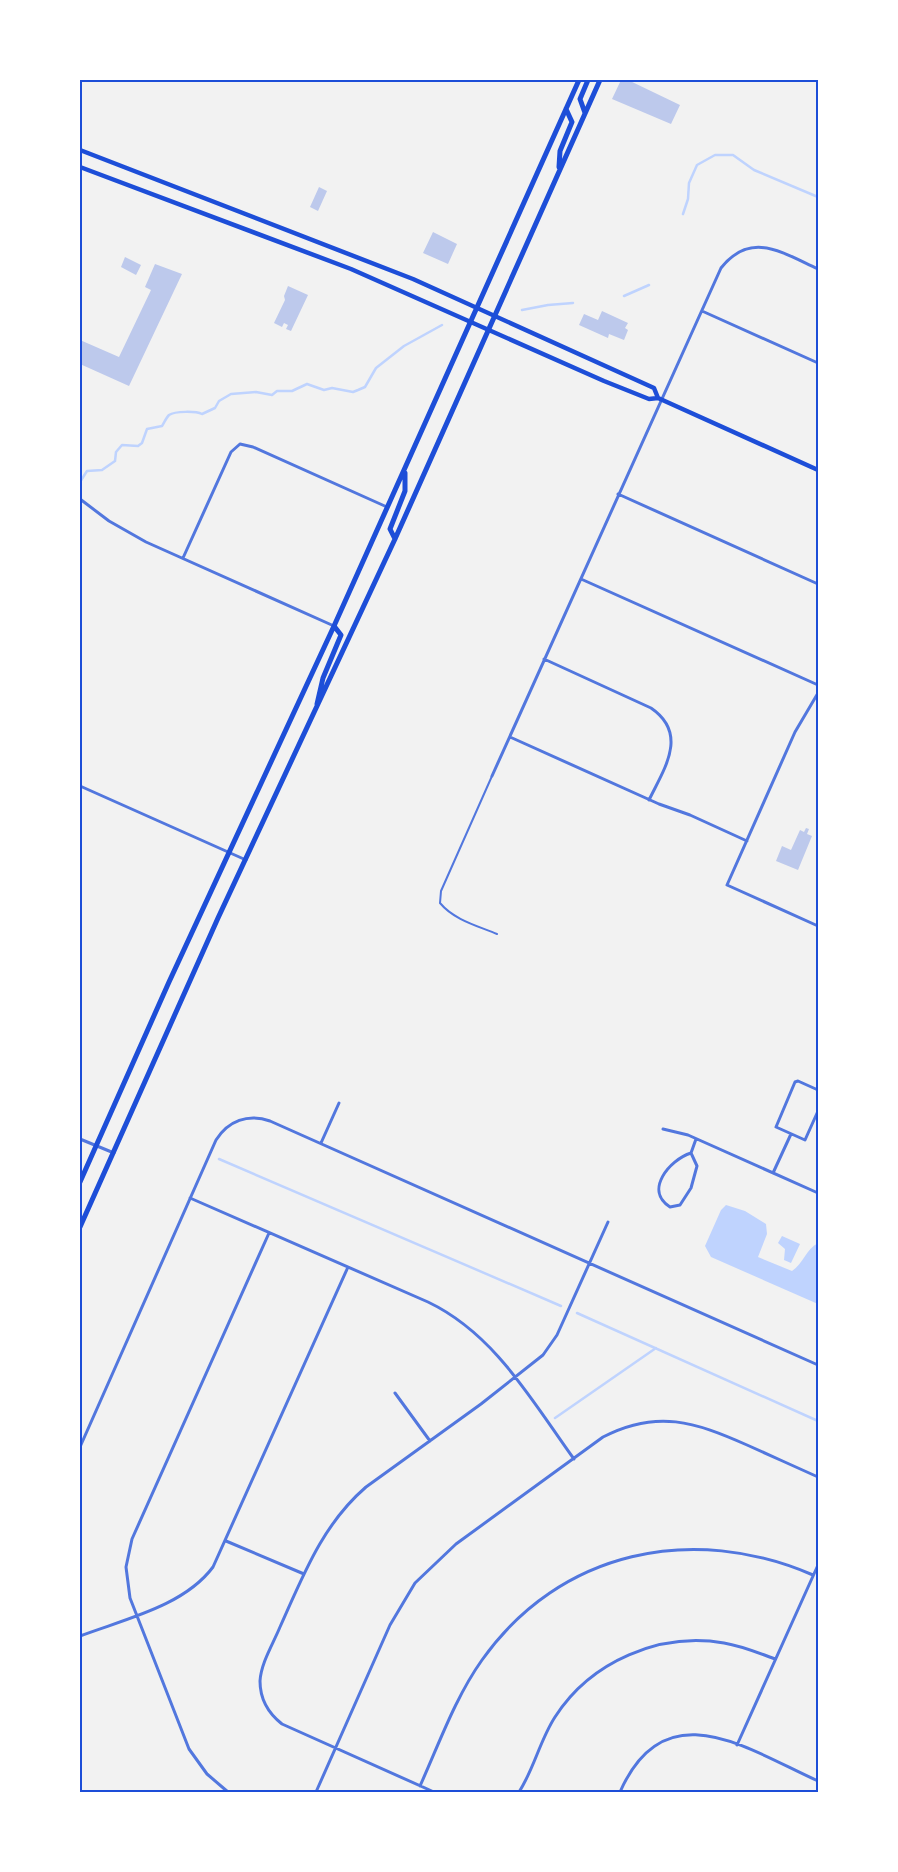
<svg xmlns="http://www.w3.org/2000/svg" width="898" height="1872" font-family="'Noto Serif',serif">
	<style>
		.water { fill: #bfd3fe }
		.lines { fill: none; stroke-linecap: round; stroke-linejoin: round }
		.stream { stroke: #bfd3fe; stroke-width: 2.5 }
		.building { fill: #bdc9ec }
		.service { stroke: #5277de; stroke-width: 2 }
		.minor { stroke: #5277de; stroke-width: 3 }
		.secondary { stroke: #1d4ed8; stroke-width: 4.5 }
		.primary { stroke: #1d4ed8; stroke-width: 5 }
		.neatline { fill: none; stroke: #1d4ed8; stroke-width: 2 }
	</style>
	<rect width="100%" height="100%" fill="#f2f2f2"/>
	<!-- water -->
	<path class="water" d="M726,1205L745,1211L766,1224L767,1234L758,1257L792,1271C803,1264 806,1249 818,1243V1304L711,1257L705,1246L721,1210Z
		M782,1236L800,1244L791,1263L784,1260L785,1249L778,1243Z"/>
	<g class="lines">
		<!-- stream -->
		<path class="stream" d="M683,214L688,199L689,183L697,165L715,155H733L754,170L818,197
			M624,296L649,285
			M522,310L548,305L573,303
			M80,482L87,471L102,470L115,461L116,452L122,445L138,446L142,443L147,429L162,426C164,423 166,418 169,415C175,411 196,411 202,414L215,408L219,401L231,394L256,392L272,395L277,391H292L307,384L324,390L332,388L353,392L358,390L365,387L376,368L404,346L442,325
			M219,1159L561,1306
			M577,1313L818,1421
			M555,1418L656,1348"/>
	</g>
	<!-- building -->
	<path class="building" d="M621,80H628L680,105L671,124L612,99Z
		M319,187L327,191L318,211L310,207Z
		M433,232L457,244L448,264L423,253Z
		M125,257L141,265L136,275L121,267Z
		M155,264L182,274L129,386L80,364V340L119,357L151,290L145,287Z
		M288,286L308,295L291,331L286,329L288,325L284,323L282,327L274,323L285,300L284,296Z
		M602,311L628,323L625,328L628,330L624,340L609,334L608,338L579,325L584,314L598,320Z
		M806,828L809,829L807,834L812,836L798,870L776,861L782,846L791,850L800,830L804,832Z"/>
	<g class="lines">
		<!-- service -->
		<path class="service" d="M492,776L441,891L440,903C454,920 478,926 497,934"/>
		<!-- minor -->
		<path class="minor" d="M702,311L818,363
			M618,494L818,584
			M80,499L109,521L146,542L334,626
			M183,558L231,452L240,444L253,447L387,507
			M581,579L818,685
			M544,659L651,708C689,734 664,769 649,800
			M818,693L795,732L727,885L818,926
			M510,737L659,804L690,815L747,841
			M492,776L721,268C751,230 783,253 818,269
			M80,786L246,860
			M818,1090L798,1081L795,1082L776,1127L805,1140L818,1111
			M663,1129L688,1135L818,1193
			M80,1139L114,1153
			M321,1143L339,1103
			M691,1153L697,1166L691,1188L680,1205L670,1207C644,1191 669,1160 691,1153L696,1139
			M773,1173L791,1134
			M190,1198L428,1302C495,1334 532,1401 574,1459
			M395,1393L430,1441
			M80,1447L216,1140C228,1121 248,1113 270,1121L818,1365
			M226,1541L304,1574
			M80,1636C125,1619 184,1606 213,1567L348,1267
			M737,1745L818,1565
			M420,1786C439,1744 455,1698 482,1660C560,1550 693,1523 813,1575
			M228,1792L207,1774L189,1749L130,1598L126,1567L132,1539L269,1233
			M316,1792L390,1625L415,1583L456,1544L603,1437C657,1409 695,1422 747,1445C771,1456 794,1466 818,1477
			M434,1792L282,1724C268,1713 260,1699 260,1681C261,1663 273,1644 280,1627C303,1576 322,1525 366,1487L481,1404L543,1355L557,1335L608,1222
			M519,1792C534,1769 540,1740 555,1717C591,1661 660,1632 724,1643C742,1646 759,1653 775,1659
			M620,1792C665,1690 747,1749 818,1781"/>
		<!-- secondary -->
		<path class="secondary" d="M80,150L413,279L654,388L658,398
			M80,167L351,269L604,381L649,399L658,398L818,470"/>
		<!-- primary -->
		<path class="primary" d="M585,113L580,99L588,80
			M559,167L560,151L572,122L566,109
			M395,539L390,529L405,491V473
			M317,704L323,678L341,635L334,626
			M80,1182L169,982L334,626L579,80
			M80,1227L218,918L395,539L600,80"/>
	</g>
	<!-- border -->
	<rect width="898" height="1872" fill="none" stroke="#ffffff" stroke-width="162"/>
	<rect x="81" y="81" width="736" height="1710" class="neatline"/>
</svg>
